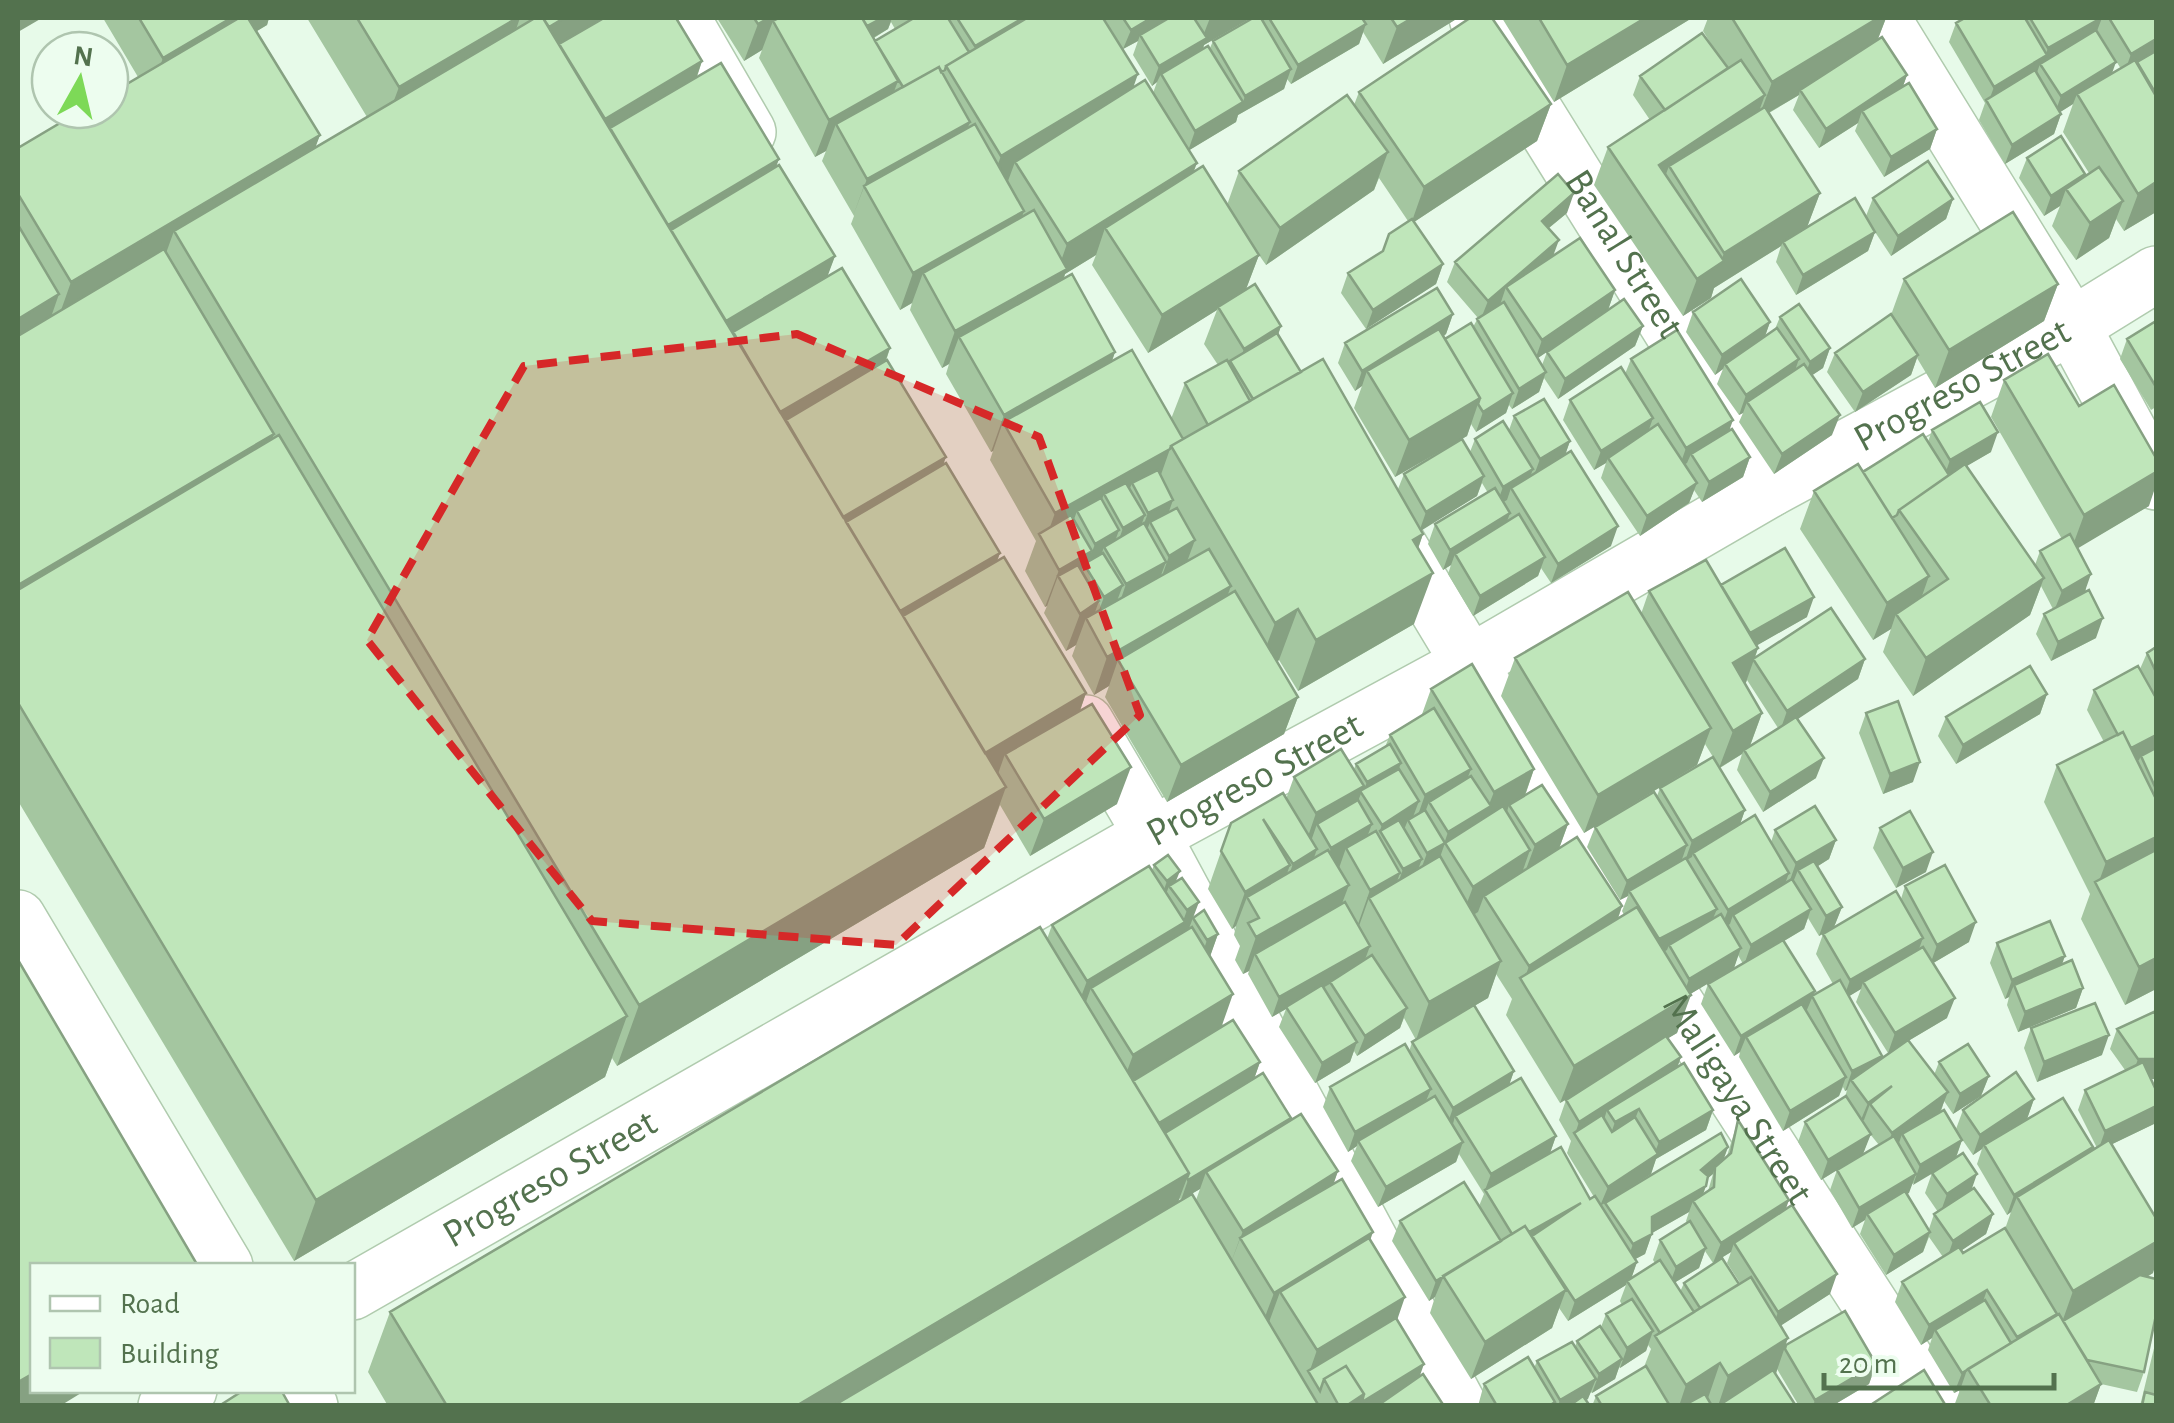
<svg xmlns="http://www.w3.org/2000/svg" width="2174" height="1423" font-family="'Alegreya Sans',sans-serif">
	<style>
		.lines { fill: none; stroke-linecap: round; stroke-linejoin: round }
		.minor-casing { stroke: #b0cbae; stroke-width: 58 }
		.tertiary-casing { stroke: #b0cbae; stroke-width: 58 }
		.minor { stroke: #fff; stroke-width: 55 }
		.tertiary { stroke: #fff; stroke-width: 55 }
		.wall { fill: #a4c6a0; fill-rule: evenodd }
		.shaded-wall { fill: #86a182 }
		.building { fill: #bfe6ba; stroke: #86a182; stroke-width: 2.5 }
		.marked { fill: #d62828; fill-opacity: 0.2; stroke: #d62828; stroke-width: 8; stroke-dasharray: 20 12; stroke-linejoin: round }
		.labels { text-anchor: middle; dominant-baseline: central; stroke-width: 10; stroke-linejoin: round; paint-order: stroke }
		.street-label { font-size: 40px; fill: #53724e; stroke: #edfdef }
	</style>
	<rect width="100%" height="100%" fill="#e7fae9"/>
	<g class="lines">
		<defs>
			<g id="minor">
				<path d="M682,18L748,132"/>
				<path id="s1" d="M1477,18L1770,489"/>
				<path d="M1882,18L2072,326L2156,482"/>
				<path id="s2" d="M1387,526L1656,973L1936,1406"/>
				<path d="M1086,723L1152,835L1459,1406"/>
				<path id="s3" d="M352,1292L1152,835L1470,663L1770,489L2072,326L2156,274"/>
				<path d="M166,1406L189,1390"/>
				<path d="M1865,1406L1917,1374"/>
			</g>
			<path id="tertiary" d="M18,918L225,1266
				M300,1390L310,1406"/>
		</defs>
		<!-- minor casing -->
		<use href="#minor" class="minor-casing"/>
		<!-- tertiary casing -->
		<use href="#tertiary" class="tertiary-casing"/>
		<!-- minor -->
		<use href="#minor" class="minor"/>
		<!-- tertiary -->
		<use href="#tertiary" class="tertiary"/>
	</g>
	<!-- wall -->
	<path class="wall" d="M103,18H269L267,25L257,31L320,135L315,147L367,117L307,18H676L702,61L697,77L779,159L775,168L835,256L827,276L890,348L886,361L943,465L1000,553L997,561L1086,693L1080,711L1117,804L1030,856L1000,805L984,848L617,1066L612,1058L605,1077L294,1261L18,801V148L138,77Z
		M717,18H1103L1134,87L1153,93L1157,82L1152,86L1133,55L1138,41L1123,49L1104,18H1251L1204,45L1203,49L1210,48L1213,41L1253,18H1458L1383,64L1363,32L1359,44L1291,84L1287,79L1284,89L1238,115L1236,122L1189,150L1194,172L1227,205L1239,171L1354,105L1359,92L1551,104L1537,141L1414,222L1443,264L1436,284L1366,329L1341,293L1348,273L1383,251L1408,221L1379,178L1374,190L1266,265L1259,255L1246,289L1281,326L1278,335L1301,372L1398,489L1404,474L1470,452L1475,439L1509,430L1514,416L1570,441L1565,455L1611,546L1551,583L1541,568L1538,576L1473,616L1448,574L1451,565L1443,570L1428,544L1435,524L1488,493L1482,483L1477,496L1421,530L1423,534L1418,549L1414,624L1298,691L1279,660L1277,662L1298,697L1284,734L1167,802L1105,697L1109,686L1094,695L1072,656L1076,645L1066,651L1044,613L1047,606L1045,607L1025,571L1036,541L990,460L993,451L991,452L946,374L949,364L942,368L910,310L912,303L900,310L851,224L854,216L822,161L826,151L815,157L759,58L762,50L744,61ZM891,22L895,29L875,41L874,38L888,29ZM1096,255L1092,265L1148,353L1217,310L1204,344L1218,365L1185,383L1171,419L1112,361L1115,352L1064,279L1065,274Z
		M1502,18H1692L1554,102Z
		M1708,18H1886L1878,39L1907,75L1903,86L1937,129L1930,149L1884,177L1855,131L1858,123L1819,148L1793,110L1799,95L1769,113L1820,193L1807,227L1866,216L1873,198L1953,199L1946,219L1891,256L1875,232L1868,251L1796,295L1776,262L1781,246L1714,288L1711,298L1683,316L1594,185L1608,147L1650,120L1633,95L1640,76L1716,52L1703,31Z
		M1965,18H2156V212L2124,231L2116,219L2109,238L2076,260L2052,226L2060,206L2044,216L2019,178L2027,158L2085,176L2089,173L2063,132L2073,104L2060,112L2061,114L2054,134L2005,164L1979,120L1985,103L1949,42L1956,23ZM2097,30L2121,69L2112,74L2097,32Z
		M1567,213L1549,228L1553,256L1615,290L1608,310L1538,358L1542,365L1547,352L1643,326L1635,346L1558,399L1544,378L1539,392L1512,409L1509,405L1506,413L1476,432L1471,424L1467,436L1395,477L1354,408L1362,386L1355,391L1338,363L1345,343L1453,314L1446,334L1444,336L1445,339L1473,327L1478,318L1447,282L1455,262Z
		M1904,279L2058,284L2044,321L1935,388L1917,358L1911,375L1855,412L1827,372L1835,353L1891,315Z
		M1693,312L1770,322L1765,336L1775,329L1780,317L1830,348L1823,368L1812,375L1832,435L1774,474L1739,422L1743,413L1739,415L1717,384L1723,369L1715,375L1686,332Z
		M2156,321V407L2151,410L2120,359L2127,339Z
		M1631,359L1729,431L1750,457L1743,477L1702,502L1694,490L1689,503L1640,536L1601,478L1606,463L1594,470L1563,420L1570,400L1625,374Z
		M2004,380L2079,406L2149,506L2077,548L2096,638L2051,661L2036,634L2044,614L2053,609L2041,586L2030,615L1913,696L1883,652L1891,629L1873,640L1800,529L1814,491L1863,472L1928,442L1932,430L1991,452L1966,466L2035,565L2040,551L2062,539L1991,417Z
		M1721,585L1807,617L1757,645L1758,648L1755,658L1865,659L1858,679L1797,719L1816,778L1763,812L1737,770L1742,754L1720,768L1745,810L1740,824L1771,842L1775,830L1836,840L1829,859L1818,866L1842,907L1834,927L1901,899L1905,886L1969,942L1933,963L1947,1018L1908,1041L1934,1075L1939,1062L1989,1076L1981,1096L1953,1114L1944,1101L1941,1112L1956,1129L1963,1110L2034,1099L2027,1119L2092,1151L2097,1148L2078,1110L2085,1090L2125,1070L2110,1049L2117,1029L2156,1011V1079H2151L2156,1123L2112,1144L2153,1273L2147,1277L2144,1372L2137,1392L2101,1384L2093,1406H1954L1960,1390L1954,1393L1928,1350L1932,1338L1921,1345L1895,1302L1902,1282L1943,1257L1929,1237L1923,1252L1886,1275L1860,1234L1865,1220L1852,1228L1830,1190L1837,1170L1879,1145L1870,1134L1863,1154L1821,1180L1798,1142L1805,1122L1845,1097L1847,1090L1845,1091L1843,1087L1839,1096L1783,1131L1739,1057L1740,1052L1734,1056L1701,1004L1708,984L1743,964L1738,955L1734,968L1690,994L1677,1033L1668,1038L1677,1067L1713,1110L1706,1130L1656,1159L1651,1174L1614,1198L1728,1147L1723,1159L1727,1156L1738,1120L1830,1294L1781,1325L1786,1345L1876,1364L1869,1384L1832,1406H1799L1777,1369L1776,1374L1796,1406H1592L1596,1396L1644,1367L1651,1349L1648,1345L1646,1351L1620,1368L1619,1367L1615,1379L1592,1393L1591,1392L1586,1400L1590,1406H1478L1484,1384L1534,1368L1537,1361L1575,1347L1577,1341L1601,1327L1606,1314L1622,1305L1620,1301L1626,1285L1568,1321L1559,1308L1552,1328L1471,1379L1430,1313L1435,1297L1429,1301L1392,1241L1400,1221L1479,1206L1484,1194L1459,1154L1456,1162L1378,1207L1351,1161L1357,1146L1348,1152L1323,1107L1330,1087L1409,1052L1412,1042L1416,1040L1404,1018L1400,1028L1357,1056L1354,1051L1350,1062L1315,1083L1279,1027L1286,1009L1272,1017L1248,974L1249,971L1243,974L1235,960L1240,946L1234,935L1236,926L1232,929L1208,889L1231,823L1286,799L1294,777L1354,769L1356,764L1385,747L1390,735L1421,717L1431,689L1534,769L1525,796L1568,824L1559,849L1622,906L1618,919L1624,915L1622,911L1628,896L1620,900L1587,847L1595,827L1657,796L1660,788L1713,757L1705,744L1697,765L1584,833L1501,696L1515,658L1641,614L1649,591ZM1747,680L1778,728L1750,746L1762,713L1745,685ZM1808,918L1819,936L1823,934L1816,954L1833,984L1813,995L1784,941L1804,929ZM1496,974L1512,999L1506,1015L1560,1103L1576,1094L1566,1100L1559,1120L1571,1141L1567,1153L1594,1197L1590,1199L1550,1153L1556,1136L1509,1085L1514,1071L1474,1006L1488,998ZM1861,989L1856,1002L1888,1053L1896,1048L1880,1059L1849,996ZM1957,1132L1973,1155L1982,1149L1977,1164L2007,1215L2011,1212L2005,1229L1963,1253L1961,1250L1986,1234L1993,1214L1972,1190L1956,1158L1962,1140ZM1932,1173L1925,1193L1938,1212L1934,1214L1929,1229L1907,1194L1912,1184ZM1713,1174L1708,1191L1703,1194L1707,1178ZM1689,1212L1686,1221L1687,1223L1660,1240L1653,1260L1655,1263L1631,1279L1637,1262L1635,1259L1645,1254L1652,1233ZM1705,1251L1713,1263L1731,1252L1727,1263L1740,1283H1684L1680,1292L1674,1283L1699,1268Z
		M2156,647V989L2125,1005L2081,919L2090,894L2044,802L2057,765L2104,742L2087,710L2094,690L2140,669L2147,653Z
		M2047,694L2040,714L1956,764L1938,736L1946,717Z
		M1866,713L1913,782L1883,794L1859,733Z
		M1880,828L1926,872L1896,888L1873,848Z
		M1154,865L1176,882L1193,918L1218,934L1210,956L1221,1027L1260,1062L1254,1079L1291,1118L1290,1121L1338,1171L1333,1184L1370,1241L1397,1320L1420,1376L1444,1406H388L368,1372L390,1312L1047,939L1052,925L1152,870ZM1200,1189L1196,1200L1178,1202L1180,1198L1181,1200Z
		M1997,943L2062,964L2083,988L2076,1008L2018,1032L2007,1005L2009,997L2005,999L1990,963Z
		M2031,1028L2102,1055L2037,1082L2024,1048Z
		M2156,1340V1406H2140Z"/>
	<!-- shaded-wall -->
	<path class="shaded-wall" d="M18,18H42L18,32Z
		M231,18H269L267,25L149,96L163,58Z
		M517,18H520L503,66L380,138L399,87Z
		M564,18H614L554,53L538,33Z
		M769,18H815L773,21L762,50L744,61L758,24Z
		M882,18H892L888,29L851,51L859,31Z
		M1151,18H1175L1140,35L1138,41L1123,49L1131,30Z
		M1210,18H1251L1204,45L1200,58L1161,74L1157,82L1152,86L1159,66L1201,41Z
		M1412,18H1458L1383,64L1397,27Z
		M1645,18H1692L1554,102L1567,65Z
		M1878,18H1886L1874,49L1800,90L1799,95L1758,119L1772,82Z
		M2101,18H2102L2095,36L2042,68H2041L2040,64L2035,78L1988,103L1994,87L2045,56L2048,48Z
		M1366,24L1359,44L1291,84L1298,65Z
		M2156,39V54L2124,74L2131,54Z
		M702,61L689,99L606,148L596,124Z
		M2116,62L2109,82L2077,94L2073,104L2054,116L2061,96Z
		M1291,69L1284,89L1238,115L1236,122L1188,151L1195,131L1243,102L1245,96Z
		M1138,74L1125,111L1015,162L1008,181L987,193L1001,156Z
		M1907,75L1900,95L1862,111L1858,123L1819,148L1826,129Z
		M898,81L884,118L836,124L826,151L815,157L829,120Z
		M1765,95L1751,133L1669,166L1659,193V165Z
		M1551,104L1537,141L1411,224L1424,187Z
		M2061,114L2054,134L2005,164L2012,145Z
		M970,122L956,159L864,186L853,216L867,179Z
		M1937,129L1930,149L1884,177L1891,157Z
		M320,135L301,186L174,231L160,270L53,333L71,282Z
		M1388,152L1374,190L1266,265L1280,228Z
		M779,159L765,196L672,251L656,231Z
		M1197,163L1183,200L1105,228L1096,255L1065,274L1054,306L959,337L949,364L942,368L955,331L1056,275L1067,244Z
		M2085,174L2078,194L2066,189L2060,206L2044,216L2051,196Z
		M2156,182V212L2124,231L2138,194Z
		M1574,193L1567,213L1534,240L1542,221Z
		M1820,193L1806,230L1783,242L1781,246L1714,288L1711,298L1683,316L1697,279L1720,264L1724,253Z
		M1953,199L1946,219L1891,256L1898,236Z
		M2123,201L2109,238L2076,260L2090,223Z
		M1024,211L1011,249L923,273L912,303L900,310L913,273Z
		M1875,232L1868,251L1796,295L1803,275Z
		M1559,240L1552,259L1506,287L1500,305L1480,321L1488,301Z
		M1259,255L1245,292L1218,307L1217,310L1148,353L1162,315Z
		M835,256L821,294L731,347L716,327Z
		M1443,264L1436,284L1366,329L1373,310Z
		M2058,284L2044,321L1935,388L1949,350Z
		M1615,290L1608,310L1535,360L1542,340Z
		M59,294L41,346L18,359V319Z
		M1453,314L1446,334L1372,380L1367,371L1362,386L1355,391L1362,371Z
		M1770,322L1763,342L1725,364L1723,369L1715,375L1722,355Z
		M1281,326L1268,363L1236,371L1244,349Z
		M1643,326L1635,346L1558,399L1565,379Z
		M890,348L877,385L784,439L772,417Z
		M1830,348L1823,368L1802,382L1810,362Z
		M1115,352L1102,390L1003,422L993,451L991,452L1004,415Z
		M1918,355L1911,375L1855,412L1863,392Z
		M1799,359L1792,379L1747,402L1743,413L1739,415L1746,395Z
		M1546,372L1539,392L1512,409L1519,389Z
		M1513,393L1506,413L1476,432L1483,412Z
		M1480,398L1467,436L1395,477L1409,440Z
		M1840,415L1832,435L1774,474L1782,454Z
		M1653,418L1646,438L1608,458L1606,463L1594,470L1601,451Z
		M1733,420L1726,440L1691,454L1687,463L1679,468L1686,448Z
		M1998,432L1991,452L1943,480L1950,460Z
		M274,434L256,485L18,625V585Z
		M1570,441L1563,461L1533,478L1540,459Z
		M1170,449L1157,486L1132,483L1124,504L1104,494L1094,521L1077,511L1068,536L1044,544L1055,513Z
		M946,457L933,494L849,543L833,523Z
		M1750,457L1743,477L1702,502L1709,482Z
		M1533,469L1526,489L1511,488L1507,500L1496,506L1503,487Z
		M2156,472V485L2149,506L2070,553L2084,515Z
		M1484,476L1477,496L1419,532L1426,512Z
		M1697,483L1689,503L1640,536L1647,516Z
		M1173,500L1160,537L1150,522L1141,547L1134,550L1148,513Z
		M1510,513L1503,533L1455,554L1451,565L1443,570L1450,550Z
		M1145,515L1131,553L1112,559L1123,528Z
		M1618,526L1611,546L1551,583L1558,564Z
		M1119,530L1110,556L1104,547L1095,573L1084,564L1075,591L1058,576L1047,606L1045,607L1059,570L1092,552L1095,544Z
		M1423,534L1405,585L1413,540Z
		M1195,540L1181,578L1156,593L1169,556Z
		M1000,553L986,590L905,638L893,616Z
		M1545,557L1538,576L1473,616L1480,596Z
		M1166,562L1152,599L1113,622L1126,584Z
		M1433,573L1414,624L1298,691L1316,640Z
		M2091,574L2084,594L2054,611L2062,591Z
		M1929,576L1916,613L1896,614L1891,629L1873,640L1887,603Z
		M2044,578L2030,615L1913,696L1926,658Z
		M1123,585L1109,622L1092,629L1104,597Z
		M1231,586L1217,624L1118,660L1109,686L1094,695L1107,657Z
		M1814,597L1807,617L1742,654L1749,634Z
		M1099,601L1090,626L1086,618L1076,645L1066,651L1080,614Z
		M1298,609L1279,660L1256,674L1275,623Z
		M2103,618L2096,638L2051,661L2058,642Z
		M1758,648L1745,685L1733,663Z
		M1865,659L1858,679L1780,731L1787,711Z
		M1086,693L1073,730L1005,754L998,774L976,758Z
		M2047,694L2040,714L1956,764L1963,745Z
		M1298,697L1284,734L1167,802L1181,765Z
		M1762,713L1748,751L1744,750L1742,754L1719,768L1733,731Z
		M1711,728L1697,765L1584,833L1598,795Z
		M2156,735V751L2141,756L2139,760L2119,771L2126,751Z
		M1824,758L1816,778L1763,812L1770,792Z
		M1920,762L1913,782L1883,794L1890,774Z
		M1401,763L1387,800L1362,794L1367,782Z
		M1131,767L1117,804L1030,856L1044,819Z
		M1471,769L1457,806L1429,802L1419,828L1413,829L1425,795Z
		M1534,769L1521,806L1509,805L1506,815L1445,843L1432,880L1413,891L1427,853L1444,844L1448,832L1488,807L1494,792Z
		M1364,786L1349,824H1317L1309,847L1303,851L1316,813Z
		M1006,787L984,848L617,1066L639,1005Z
		M1419,801L1410,825L1408,820L1399,842L1380,831L1368,862L1382,825Z
		M1745,810L1738,830L1693,853L1692,857L1685,861L1692,841Z
		M1372,824L1358,861L1346,848L1337,874L1318,885L1331,848Z
		M1568,824L1554,862L1521,883L1535,845Z
		M2156,837V868L2097,887L2106,862Z
		M1836,840L1829,859L1802,876L1798,870L1794,880L1789,883L1796,863Z
		M1687,845L1680,865L1629,891L1628,896L1620,900L1627,881Z
		M1317,849L1304,887L1279,901L1293,864Z
		M1530,850L1517,887L1484,896L1478,912L1459,924L1473,887Z
		M1933,852L1926,872L1896,888L1903,868Z
		M1422,859L1408,896L1390,906L1403,869Z
		M1290,865L1277,902L1247,897L1236,926L1232,929L1245,892Z
		M1180,871L1172,891L1169,886L1159,914L1154,918L1167,881Z
		M1400,873L1387,910L1369,898L1359,926L1357,927L1370,890Z
		M1789,873L1782,892L1733,915L1730,924L1720,930L1728,910Z
		M1349,885L1335,922L1255,954L1249,971L1243,974L1256,937Z
		M1199,902L1185,939L1091,988L1082,1013L1073,1018L1087,981L1182,924L1187,910Z
		M1622,906L1609,944L1523,983L1529,966Z
		M1842,907L1834,927L1819,936L1826,916Z
		M1717,909L1709,928L1669,945L1667,950L1651,959L1659,939Z
		M1811,909L1804,929L1744,965L1751,945Z
		M1976,922L1969,942L1930,965L1937,945Z
		M1218,934L1205,971L1194,978L1207,940Z
		M1923,938L1916,957L1863,982L1861,989L1843,1000L1850,980Z
		M1370,946L1363,965L1272,1017L1279,997Z
		M1741,948L1734,968L1682,999L1689,979Z
		M2065,956L2058,976L2014,985L2009,997L2005,999L2012,980Z
		M2156,958V989L2125,1005L2139,967Z
		M1501,961L1488,998L1416,1040L1429,1002Z
		M2083,988L2076,1008L2018,1032L2025,1012Z
		M1815,991L1806,1012L1746,1037L1740,1052L1734,1056L1741,1036Z
		M1233,994L1220,1031L1119,1093L1133,1055Z
		M1691,995L1677,1033L1560,1103L1574,1066Z
		M1955,998L1947,1018L1888,1053L1895,1033Z
		M1407,1008L1400,1028L1357,1056L1365,1036Z
		M627,1016L605,1077L294,1261L316,1200Z
		M2109,1035L2102,1055L2037,1082L2044,1062Z
		M1357,1042L1350,1062L1315,1083L1322,1063Z
		M1882,1056L1874,1076L1851,1080L1847,1090L1845,1091L1852,1071Z
		M1681,1057L1674,1077L1607,1110L1603,1123L1575,1134L1579,1122Z
		M2138,1059H2156V1079H2131Z
		M1260,1062L1253,1082L1162,1137L1159,1123Z
		M1514,1071L1507,1091L1455,1116L1453,1124L1446,1128L1453,1108Z
		M1989,1076L1981,1096L1953,1114L1960,1094Z
		M1846,1077L1839,1096L1783,1131L1790,1111Z
		M1892,1086L1870,1104L1864,1120L1860,1122L1868,1103Z
		M1431,1089L1423,1108L1358,1141L1357,1146L1348,1152L1355,1132Z
		M1948,1092L1940,1112L1902,1134L1899,1143L1885,1153L1892,1133Z
		M2034,1099L2027,1119L1984,1145L1982,1149L1973,1155L1980,1135Z
		M2156,1106V1123L2098,1151L2105,1131Z
		M1639,1109L1631,1129L1608,1142L1615,1122Z
		M1713,1110L1706,1130L1656,1159L1651,1174L1600,1206L1608,1187L1653,1157L1659,1142Z
		M1291,1118L1284,1137L1206,1172L1200,1189L1181,1200L1188,1180Z
		M1871,1134L1863,1154L1821,1180L1828,1160Z
		M1556,1136L1549,1156L1485,1190L1491,1174Z
		M1962,1140L1955,1160L1913,1185L1920,1165Z
		M1463,1142L1456,1162L1378,1207L1386,1187Z
		M1728,1147L1721,1167H1715L1713,1174L1694,1190L1701,1170Z
		M2093,1147L2086,1167L2017,1197L2011,1212L2007,1215L2014,1195Z
		M1338,1171L1325,1209L1240,1238L1229,1268L1243,1231Z
		M1189,1173L1166,1234L876,1406H796Z
		M1916,1174L1909,1193L1869,1217L1867,1214L1865,1220L1852,1228L1859,1208Z
		M1977,1174L1970,1194L1940,1214L1947,1194Z
		M1706,1186L1699,1206L1693,1201L1689,1212L1645,1237L1652,1217Z
		M1789,1200L1782,1220L1734,1243L1731,1252L1713,1263L1721,1243Z
		M1581,1203L1537,1244L1515,1240Z
		M1993,1214L1986,1234L1946,1261L1953,1241Z
		M1373,1232L1360,1270L1280,1292L1268,1325L1260,1330L1274,1293Z
		M1930,1232L1923,1252L1886,1275L1894,1255Z
		M1652,1234L1645,1254L1626,1264L1633,1244Z
		M2156,1242V1264L2153,1273L2060,1328L2073,1291Z
		M1706,1248L1699,1268L1669,1286L1676,1267Z
		M1637,1262L1630,1282L1627,1281L1626,1285L1568,1321L1575,1301Z
		M1837,1274L1830,1294L1771,1332L1778,1312Z
		M1443,1278L1435,1297L1429,1301L1436,1281Z
		M1566,1290L1552,1328L1471,1379L1485,1342Z
		M1987,1290L1980,1310L1935,1330L1932,1338L1921,1345L1929,1325Z
		M1405,1297L1392,1335L1309,1373L1317,1350Z
		M1653,1331L1646,1351L1620,1368L1627,1348Z
		M1788,1338L1775,1376L1718,1406L1728,1376Z
		M1622,1359L1615,1379L1592,1393L1599,1374Z
		M1720,1363L1707,1401L1699,1406H1679L1686,1385Z
		M1424,1364L1417,1384L1381,1406H1360L1362,1402Z
		M1876,1364L1869,1384L1832,1406H1813L1815,1400Z
		M1967,1370L1960,1390L1954,1393L1962,1373Z
		M32,1374V1390H86L60,1406H18V1382Z
		M1596,1379L1588,1399L1578,1406H1558L1560,1400Z
		M2101,1384L2093,1406H2065Z
		M1364,1394L1360,1406H1346Z"/>
	<!-- building -->
	<path class="building" d="M139,18H231L163,58Z
		M239,18H248L320,135L71,282L18,194V148L82,110H110V94Z
		M357,18H517L399,87Z
		M535,18H543L1006,787L639,1005L174,231Z
		M543,18H564L549,27Z
		M604,18H676L702,61L605,119L559,44Z
		M754,18H769L758,24Z
		M779,18H862L898,81L829,120L773,21Z
		M862,18H882L867,26Z
		M914,18H948L969,52L946,66L945,70L941,72L939,67L903,87L875,41Z
		M957,18H1023L975,46Z
		M1027,18H1103L1138,74L1001,156L946,66Z
		M1123,18H1151L1131,30Z
		M1169,18H1194L1207,38L1159,66L1140,35Z
		M1253,18H1261L1291,69L1245,96L1213,41Z
		M1269,18H1362L1366,24L1298,65Z
		M1391,18H1412L1397,27Z
		M1470,18H1492L1551,104L1424,187L1359,92Z
		M1539,18H1645L1567,65Z
		M1732,18H1878L1772,82Z
		M1965,18H2025L2047,55L1994,87L1956,23Z
		M2030,18H2101L2048,48Z
		M2109,18H2156V39L2131,54Z
		M2096,30L2116,62L2061,96L2040,64Z
		M1702,33L1728,68L1665,110L1640,76Z
		M1882,37L1907,75L1826,129L1800,90Z
		M1208,46L1243,102L1195,131L1161,74Z
		M2156,51V94L2137,62Z
		M1741,60L1765,95L1659,165L1724,261L1697,279L1608,147Z
		M2135,60L2156,96V182L2138,194L2077,94Z
		M721,63L779,159L668,225L610,128Z
		M939,67L970,122L867,179L836,124Z
		M2035,70L2061,114L2012,145L1986,100Z
		M1145,80L1197,163L1067,244L1015,162Z
		M1909,83L1937,129L1891,157L1862,111Z
		M1347,95L1388,152L1280,228L1239,171Z
		M1765,107L1820,193L1724,253L1669,166Z
		M975,124L1024,211L913,273L864,186Z
		M2061,136L2085,174L2051,196L2027,158Z
		M1928,161L1953,199L1898,236L1873,198Z
		M779,165L835,256L726,321L671,230Z
		M1203,166L1259,255L1162,315L1105,228Z
		M2099,167L2123,201L2090,223L2066,189Z
		M1558,174L1574,193L1542,221L1559,240L1488,301L1455,262Z
		M1855,198L1875,232L1803,275L1783,242Z
		M1034,210L1067,269L955,331L923,273Z
		M2013,212L2058,284L1949,350L1904,279Z
		M1412,219L1443,264L1373,310L1348,273L1383,251L1389,234Z
		M18,225L59,294L18,319Z
		M1580,238L1615,290L1542,340L1506,287Z
		M164,249L274,434L18,585V336Z
		M842,268L890,348L780,412L733,332Z
		M1072,274L1115,352L1004,415L959,337Z
		M1741,279L1770,322L1722,355L1693,312Z
		M1255,284L1281,326L1244,349L1218,307Z
		M1437,288L1453,314L1362,371L1345,343Z
		M1624,299L1643,326L1565,379L1547,352Z
		M1504,302L1546,372L1519,389L1477,319Z
		M1799,304L1830,348L1810,362L1780,317Z
		M1891,314L1918,355L1863,392L1835,353Z
		M2156,321V387L2127,339Z
		M1471,323L1513,393L1483,412L1478,404L1480,398L1445,339Z
		M1777,328L1799,359L1746,395L1725,364Z
		M1439,329L1480,398L1409,440L1367,371Z
		M1677,330L1733,420L1686,448L1631,359Z
		M1277,333L1301,372L1253,399L1230,361Z
		M1132,350L1183,439L1171,446L1170,449L1055,513L1003,422Z
		M2048,354L2079,406L2114,385L2156,458V472L2084,515L2004,380Z
		M1323,359L1423,534L1413,540L1433,573L1316,640L1298,609L1275,623L1171,446Z
		M887,360L946,457L843,517L786,420Z
		M1227,360L1250,401L1208,425L1185,383Z
		M1804,364L1840,415L1782,454L1747,402Z
		M1621,367L1653,418L1601,451L1570,400Z
		M1544,399L1570,441L1540,459L1514,416Z
		M1980,402L1998,432L1950,460L1932,430Z
		M1503,421L1533,469L1503,487L1475,439Z
		M1658,424L1697,483L1647,516L1608,458Z
		M1732,429L1750,457L1709,482L1691,454Z
		M1923,434L1949,475L1899,510L1897,515L1892,518L1863,472Z
		M279,435L627,1016L316,1200L18,703V590Z
		M1462,439L1484,476L1426,512L1404,474Z
		M1571,451L1618,526L1558,564L1511,488Z
		M946,463L1000,553L900,611L846,522Z
		M1858,464L1929,576L1887,603L1814,491Z
		M1965,464L2044,578L1926,658L1896,614L1948,579L1899,510Z
		M1158,470L1173,500L1148,513L1132,483Z
		M1126,483L1145,515L1123,528L1104,494Z
		M1495,488L1510,513L1450,550L1435,524Z
		M1101,498L1119,530L1095,544L1077,511Z
		M1177,508L1195,540L1169,556L1150,522Z
		M1519,514L1545,557L1480,596L1455,554Z
		M1071,515L1092,551L1059,570L1039,534Z
		M1144,523L1166,562L1126,584L1104,547Z
		M2070,534L2091,574L2062,591L2040,551Z
		M1785,548L1814,597L1750,633L1721,585Z
		M1209,549L1231,586L1107,657L1086,618Z
		M1103,553L1123,585L1104,597L1084,564Z
		M1004,557L1086,693L985,753L903,616Z
		M1706,560L1758,648L1733,663L1762,713L1733,731L1649,591Z
		M1078,565L1099,601L1080,614L1058,576Z
		M2089,590L2103,618L2058,642L2044,614Z
		M1235,591L1298,697L1181,765L1118,660Z
		M1628,592L1711,728L1598,795L1515,658Z
		M1831,608L1865,659L1787,711L1753,659Z
		M2156,647V672L2147,653Z
		M1472,664L1534,769L1494,792L1431,689Z
		M2030,666L2047,694L1963,745L1946,717Z
		M2138,666L2156,698V735L2131,748L2123,732L2118,735L2094,690Z
		M1898,701L1920,762L1890,774L1866,713Z
		M1092,704L1131,767L1044,819L1005,754Z
		M1434,708L1471,769L1425,795L1390,735Z
		M1796,717L1824,758L1770,792L1744,750Z
		M2123,732L2156,799V837L2106,862L2057,765Z
		M1390,744L1401,763L1367,782L1356,764Z
		M2156,748V789L2141,756Z
		M1341,749L1364,786L1316,813L1294,777Z
		M1713,757L1745,810L1692,841L1660,788Z
		M1399,769L1419,801L1382,825L1360,791Z
		M1471,776L1491,806L1448,832L1429,802Z
		M1542,785L1568,824L1535,845L1509,805Z
		M1654,792L1687,845L1627,881L1595,827Z
		M1283,793L1317,849L1293,864L1263,819L1290,865L1245,892L1221,851L1231,823Z
		M1358,800L1372,824L1331,848L1317,824Z
		M1503,806L1530,850L1473,887L1445,843Z
		M1815,806L1836,840L1796,863L1775,830Z
		M1425,810L1445,843L1427,853L1408,820Z
		M1910,811L1933,852L1903,868L1880,828Z
		M1755,815L1789,873L1728,910L1693,853Z
		M1399,820L1422,859L1403,869L1380,831Z
		M1376,831L1400,873L1370,890L1346,848Z
		M1577,837L1622,906L1529,966L1484,896Z
		M1328,850L1349,885L1256,937L1248,923L1259,918L1247,897Z
		M2156,850V958L2139,967L2095,882Z
		M1168,855L1180,871L1167,881L1154,865Z
		M1440,856L1501,961L1429,1002L1369,898Z
		M1686,858L1717,909L1659,939L1629,891Z
		M1814,861L1842,907L1826,916L1798,870Z
		M1945,865L1976,922L1937,945L1905,886Z
		M1149,866L1185,922L1087,981L1052,925Z
		M1182,878L1199,902L1187,910L1169,886Z
		M1792,879L1811,909L1751,945L1733,915Z
		M1896,891L1923,938L1850,980L1823,934Z
		M1345,902L1370,946L1279,997L1255,954Z
		M1637,907L1691,995L1574,1066L1520,978Z
		M1204,910L1218,934L1207,940L1193,918Z
		M1721,914L1741,948L1689,979L1669,945Z
		M2050,921L2065,956L2012,980L1997,943Z
		M1040,927L1189,1173L796,1406H447L390,1312Z
		M1192,927L1233,994L1133,1055L1091,988Z
		M1783,940L1815,991L1741,1036L1708,984Z
		M1923,947L1955,998L1895,1033L1863,982Z
		M1372,955L1407,1008L1365,1036L1330,982Z
		M18,960L198,1266H32V1374L18,1382Z
		M2072,960L2083,988L2025,1012L2014,985Z
		M1840,980L1882,1056L1852,1071L1812,996Z
		M1322,985L1357,1042L1322,1063L1286,1007Z
		M2095,1003L2109,1035L2044,1062L2031,1028Z
		M1802,1004L1846,1077L1790,1111L1746,1037Z
		M1474,1005L1514,1071L1453,1108L1412,1042Z
		M2156,1011V1059H2138L2117,1029Z
		M1233,1020L1260,1062L1159,1123L1133,1081Z
		M1666,1036L1681,1057L1579,1122L1566,1100Z
		M1908,1040L1948,1092L1892,1133L1870,1104L1892,1086L1868,1103L1851,1080Z
		M1405,1044L1431,1089L1355,1132L1330,1087Z
		M1968,1044L1989,1076L1960,1094L1939,1062Z
		M2143,1062L2156,1090V1106L2105,1131L2085,1090Z
		M1684,1063L1713,1110L1659,1142L1639,1109L1615,1122L1607,1110Z
		M2016,1072L2034,1099L1980,1135L1963,1110Z
		M1263,1073L1291,1118L1188,1180L1187,1178L1189,1173L1165,1133Z
		M1521,1078L1556,1136L1491,1174L1455,1116Z
		M1435,1096L1463,1142L1386,1187L1358,1141Z
		M1846,1096L1871,1134L1828,1160L1805,1122Z
		M2063,1098L2093,1147L2014,1195L1984,1145Z
		M1944,1110L1962,1140L1920,1165L1902,1134Z
		M1301,1114L1338,1171L1243,1231L1206,1172Z
		M1602,1115L1612,1132L1635,1117L1658,1154L1608,1187L1574,1133Z
		M1738,1120L1789,1200L1721,1243L1693,1201L1714,1187L1715,1167L1731,1153Z
		M1721,1133L1728,1147L1701,1170L1708,1176L1706,1186L1652,1217V1234L1633,1244L1605,1203Z
		M1894,1136L1916,1174L1859,1208L1837,1170Z
		M2109,1140L2156,1218V1242L2073,1291L2017,1197Z
		M1561,1147L1590,1199L1595,1196L1637,1262L1575,1301L1532,1236L1581,1203L1529,1232L1525,1226L1512,1234L1485,1190Z
		M1963,1153L1977,1174L1947,1194L1932,1173Z
		M1342,1179L1373,1232L1274,1293L1240,1238Z
		M1464,1182L1501,1241L1436,1281L1400,1221Z
		M1974,1188L1993,1214L1953,1241L1934,1214Z
		M1905,1191L1930,1232L1894,1255L1867,1214Z
		M1192,1194L1319,1406H833Z
		M1792,1205L1837,1274L1778,1312L1734,1243Z
		M1690,1221L1706,1248L1676,1267L1660,1240Z
		M1525,1226L1566,1290L1485,1342L1443,1276Z
		M2005,1228L2057,1314L2017,1337L1987,1290L1929,1325L1902,1282L1959,1247L1963,1253Z
		M1369,1238L1405,1297L1317,1350L1280,1292Z
		M1722,1258L1739,1284L1700,1308L1684,1283Z
		M1660,1260L1694,1312L1660,1333L1627,1281Z
		M2140,1275L2156,1279V1315L2144,1372L2087,1360L2063,1321Z
		M1751,1277L1788,1338L1728,1376L1720,1363L1686,1385L1655,1336Z
		M1632,1299L1653,1331L1627,1348L1606,1314Z
		M1985,1300L2011,1343L1962,1373L1935,1330Z
		M1845,1311L1876,1364L1815,1400L1785,1349L1786,1345Z
		M2059,1314L2101,1384L2065,1406H1991L1968,1369Z
		M1396,1318L1424,1364L1362,1402L1364,1394L1346,1366L1324,1379L1320,1391L1308,1371Z
		M1600,1326L1622,1359L1599,1374L1577,1341Z
		M1572,1342L1596,1379L1560,1400L1537,1361Z
		M1528,1357L1555,1402L1549,1406H1497L1484,1384Z
		M1346,1366L1364,1394L1346,1406H1339L1324,1379Z
		M1646,1366L1670,1406H1602L1596,1396Z
		M1773,1370L1796,1406H1718Z
		M1924,1370L1946,1406H1869Z
		M1423,1374L1444,1406H1377Z
		M244,1390H281L290,1406H219Z
		M2145,1392L2156,1395V1406H2142Z
		M1705,1394L1712,1406H1683Z
		M1583,1396L1590,1406H1569Z"/>
	<!-- marked area -->
	<path class="marked" d="M797,334L1039,437L1140,715L896,945L592,921L367,640L524,366Z"/>
	<g class="labels">
		<!-- street labels -->
		<g class="street-label">
			<text stroke="none"><textPath href="#s1" startOffset="278">Banal Street</textPath></text>
			<text stroke="none"><textPath href="#s3" startOffset="1848">Progreso Street</textPath></text>
			<text stroke="none"><textPath href="#s3" startOffset="1038">Progreso Street</textPath></text>
			<text stroke="none"><textPath href="#s2" startOffset="672">Maligaya Street</textPath></text>
			<text stroke="none"><textPath href="#s3" startOffset="228">Progreso Street</textPath></text>
		</g>
	</g>
	<!-- border -->
	<rect width="2174" height="1423" fill="none" stroke="#53724e" stroke-width="40"/>
	<!-- legend -->
	<rect x="30" y="1263" width="325" height="130" fill="#edfdef" stroke="#afc5af" stroke-width="2.5"/>
	<rect x="50" y="1296" width="50" height="15" fill="#ffffff" stroke="#afc5af" stroke-width="2.5"/>
	<text x="120" y="1313" font-size="30" fill="#53724e">Road</text>
	<rect x="50" y="1338" width="50" height="30" fill="#bfe6ba" stroke="#afc5af" stroke-width="2.5"/>
	<text x="120" y="1363" font-size="30" fill="#53724e">Building</text>
	<!-- north arrow -->
	<g transform="translate(80 80) rotate(8)"><circle r="48" fill="#edfdef" stroke="#afc5af" stroke-width="2.5"/>
	<path d="M0-8L18 38L0 25L-18 38Z" fill="#7dd957"/>
	<text y="-15" font-size="28" font-weight="bold" text-anchor="middle" fill="#53724e">N</text>
	</g>
	<!-- scale -->
	<path d="M1824 1373v15h230v-15" fill="none" stroke="#53724e" stroke-width="5"/>
	<text x="1839" y="1373" font-size="30" fill="#53724e" stroke="#edfdef" stroke-width="8" paint-order="stroke">20 m</text>
</svg>
